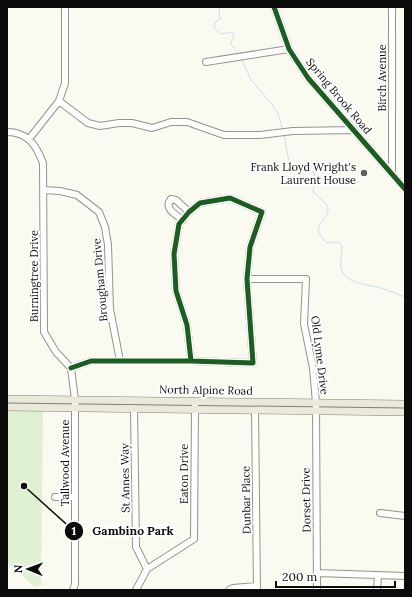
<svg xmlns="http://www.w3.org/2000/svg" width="412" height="597" font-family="Lora,serif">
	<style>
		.green { fill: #e0f0d2 }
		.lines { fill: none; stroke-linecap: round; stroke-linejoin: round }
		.stream { stroke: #c9dff2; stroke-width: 1 }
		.minor-casing { stroke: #93938f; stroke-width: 8 }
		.major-casing { stroke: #80807c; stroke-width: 8 }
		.minor { stroke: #fefefd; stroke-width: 6 }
		.major { stroke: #ebe9d9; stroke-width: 7 }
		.cycleway-casing { stroke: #fff; stroke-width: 8 }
		.cycleway { stroke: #1b5e20; stroke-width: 5 }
		.poi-dot { fill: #5f5f5c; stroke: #fff; stroke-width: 1.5 }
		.labels { text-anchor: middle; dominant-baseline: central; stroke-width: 4; stroke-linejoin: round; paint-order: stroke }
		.street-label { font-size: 11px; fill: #0c0c0c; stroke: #fff }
		.poi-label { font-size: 11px; fill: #0c0c0c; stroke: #fff; text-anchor: end }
		.leader { fill: none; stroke: #0c0c0c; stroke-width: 1.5 }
		.callout-dot { fill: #0c0c0c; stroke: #fff; stroke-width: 1.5 }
		.mark-label { font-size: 12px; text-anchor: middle; font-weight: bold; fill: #fff }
		.callout-label { font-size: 12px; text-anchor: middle; font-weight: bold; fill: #0c0c0c; stroke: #fff; stroke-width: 4; stroke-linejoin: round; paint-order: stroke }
	</style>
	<rect width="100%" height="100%" fill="#fafaf1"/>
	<!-- green -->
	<path class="green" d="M7,411H43L41,586L35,587L7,562Z"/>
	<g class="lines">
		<!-- stream -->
		<path class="stream" d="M219,7L220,19L215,23L214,28L221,34L232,32L234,34L231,44L238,54
			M242,60L251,80L271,103L278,114L283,130
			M284,135L289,162L297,170L311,169C317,176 315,183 313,192L328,206C330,223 306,224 327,243L338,242L342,246C342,253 340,262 341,268C346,286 371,284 384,289C391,291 398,295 405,297"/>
		<defs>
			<path id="minor" d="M274,7L289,49L308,78L405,189
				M206,62L289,49
				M59,101L88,123L100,126L119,123H132L152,128L171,122H187L224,135H260L293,131L354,130
				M7,132C28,132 36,145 43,163L44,332L56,352L71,368L75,400V584L73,590
				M29,139L59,101L65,83V7
				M392,173V7
				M44,190L60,191L77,195L99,212L105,227L108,245L110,309L120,361
				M183,220C176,215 163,208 171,199L176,200L189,212
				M247,279H306L304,324L313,368L316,403L317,590
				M71,368L91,361H191L253,363L247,279L250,247L262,212L230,198L200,203L189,212L179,224L174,254L176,291L187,325L191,361
				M134,408L136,547L147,569
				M255,410L257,590
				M55,497H74
				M380,513L405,516
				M317,573L405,576
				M136,590L147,569L194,539L195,406
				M229,590L233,588L257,586
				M377,590L378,576"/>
			<path id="major" d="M7,399L405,404
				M7,407L405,412"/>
		</defs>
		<!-- minor casing -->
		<use href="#minor" class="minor-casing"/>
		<!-- major casing -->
		<use href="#major" class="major-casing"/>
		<!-- minor -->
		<use href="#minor" class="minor"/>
		<!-- major -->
		<use href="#major" class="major"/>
		<defs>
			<path id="cycleway" d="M274,7L289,49L308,78L405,189
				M71,368L91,361H191L253,363L247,279L250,247L262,212L230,198L200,203L189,212L179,224L174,254L176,291L187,325L191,361"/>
		</defs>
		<!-- cycleway casing -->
		<use href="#cycleway" class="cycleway-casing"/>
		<!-- cycleway -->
		<use href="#cycleway" class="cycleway"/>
	</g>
	<!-- markers -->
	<circle class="poi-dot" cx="364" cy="173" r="4"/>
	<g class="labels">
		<!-- street labels -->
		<g class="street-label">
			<text transform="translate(382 78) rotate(-90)">Birch Avenue</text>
			<text transform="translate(339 96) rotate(50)">Spring Brook Road</text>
			<text transform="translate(34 276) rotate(-90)">Burningtree Drive</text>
			<text transform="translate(100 280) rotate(-95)">Brougham Drive</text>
			<text transform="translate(320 355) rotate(83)">Old Lyme Drive</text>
			<text transform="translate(206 390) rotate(1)">North Alpine Road</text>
			<text transform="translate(65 463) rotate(-90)">Tallwood Avenue</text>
			<text transform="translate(184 474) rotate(-90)">Eaton Drive</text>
			<text transform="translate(125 478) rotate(-91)">St Annes Way</text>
			<text transform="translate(246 500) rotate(-91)">Dunbar Place</text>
			<text transform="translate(306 500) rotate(-91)">Dorset Drive</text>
		</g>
		<!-- poi labels -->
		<g class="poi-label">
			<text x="356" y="167">Frank Lloyd Wright's<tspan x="356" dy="13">Laurent House</tspan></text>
		</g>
	</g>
	<!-- callouts -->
	<path class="leader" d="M24 486L74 531"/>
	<g class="callout-dot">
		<circle cx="24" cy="486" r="4"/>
		<circle cx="74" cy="531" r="10"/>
	</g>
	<g class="mark-label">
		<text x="74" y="535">1</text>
	</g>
	<g class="callout-label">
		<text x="133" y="535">Gambino Park</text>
	</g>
	<!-- border -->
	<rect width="412" height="597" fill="none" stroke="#0c0c0c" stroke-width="16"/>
	<!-- north arrow -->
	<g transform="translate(28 569) rotate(271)" stroke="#ffffff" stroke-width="3" paint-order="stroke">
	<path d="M0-3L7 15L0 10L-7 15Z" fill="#0c0c0c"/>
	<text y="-6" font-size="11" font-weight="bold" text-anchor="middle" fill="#0c0c0c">N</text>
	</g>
	<!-- scale -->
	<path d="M276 581v6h119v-6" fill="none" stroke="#0c0c0c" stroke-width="2"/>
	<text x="282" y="581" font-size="12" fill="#0c0c0c" stroke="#ffffff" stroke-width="3" paint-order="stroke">200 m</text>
</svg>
